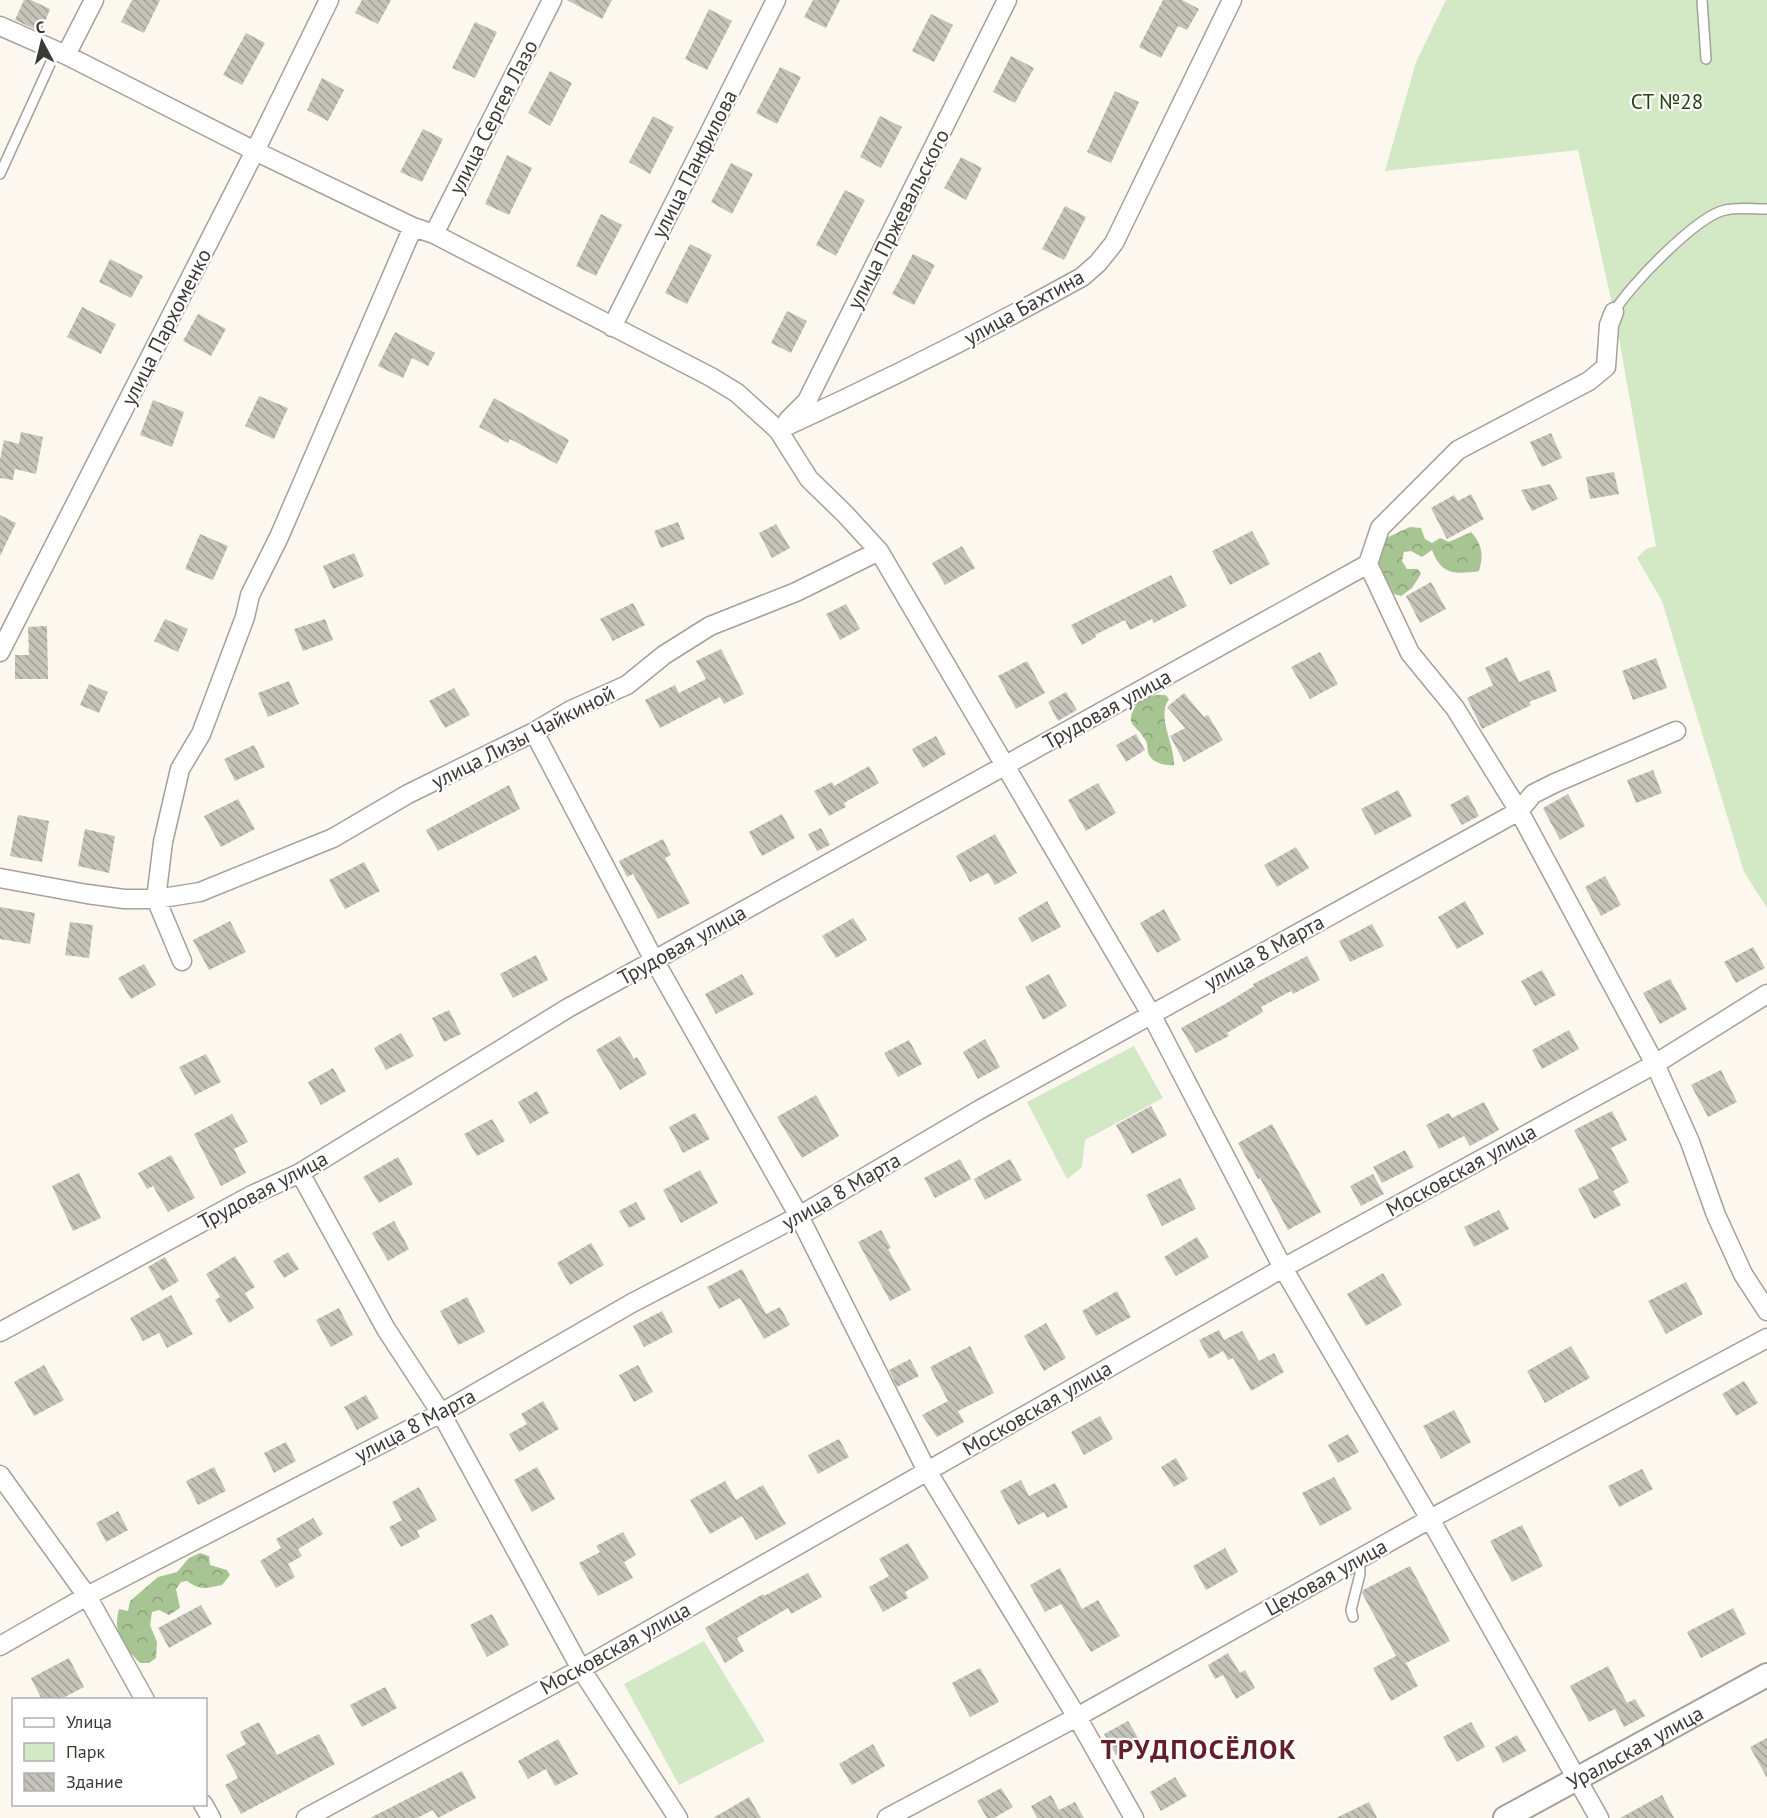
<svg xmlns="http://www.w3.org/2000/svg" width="1767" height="1818" font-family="'PT Sans',sans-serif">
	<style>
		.green { fill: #d3e9c6 }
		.forest { fill: url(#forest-crowns) }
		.building { fill: url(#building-back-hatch) }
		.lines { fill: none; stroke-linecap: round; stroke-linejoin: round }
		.service-casing { stroke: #a5a199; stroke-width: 12 }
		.minor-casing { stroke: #a5a199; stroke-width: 21 }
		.tertiary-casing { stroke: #a5a199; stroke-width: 26 }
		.service { stroke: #fff; stroke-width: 9 }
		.minor { stroke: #fff; stroke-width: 18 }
		.tertiary { stroke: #fff; stroke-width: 22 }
		.labels { text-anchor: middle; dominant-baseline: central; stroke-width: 4.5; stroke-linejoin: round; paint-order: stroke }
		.park-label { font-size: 21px; fill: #26430f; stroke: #fff }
		.street-label { font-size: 21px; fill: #3c3a37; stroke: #fff }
		.district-label { font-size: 27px; font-weight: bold; letter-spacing: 1.5px; fill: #631e2a; stroke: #fff }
	</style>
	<defs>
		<pattern id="forest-crowns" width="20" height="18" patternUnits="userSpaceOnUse" patternTransform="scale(1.5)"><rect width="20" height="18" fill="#a6c593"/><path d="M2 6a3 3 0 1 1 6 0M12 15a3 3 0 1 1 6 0" fill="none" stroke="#88a179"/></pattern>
		<pattern id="building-back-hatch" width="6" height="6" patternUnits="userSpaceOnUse" patternTransform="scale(1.5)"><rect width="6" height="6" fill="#c6c3ba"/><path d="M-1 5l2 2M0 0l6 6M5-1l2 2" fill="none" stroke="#a29f98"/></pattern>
	</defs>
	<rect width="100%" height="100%" fill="#fcf8f0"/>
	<!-- green -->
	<path class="green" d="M1446,0H1767V908L1744,872L1662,601L1637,558L1646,549L1656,546L1616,322L1578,150L1385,171L1416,62Z
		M1134,1046L1163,1098L1085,1140L1082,1167L1067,1179L1027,1102Z
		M704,1641L765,1741L679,1785L624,1684Z"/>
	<!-- forest -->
	<path class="forest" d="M1410,527L1421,528L1425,539L1432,543L1440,538L1449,542L1471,532C1482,544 1484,555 1479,571C1455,574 1442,576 1432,550L1422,557L1411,551L1404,552L1402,561L1407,569H1418L1421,574L1412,588L1401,596L1394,594L1378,565L1376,551L1384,539Z
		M1156,695H1165L1169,699C1156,717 1175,745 1174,765C1166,766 1153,763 1149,755C1147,751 1148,745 1146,741C1135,721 1122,727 1139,700Z
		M200,1553L209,1556L210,1565L227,1570L230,1575L222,1585C206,1588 201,1591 187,1581L181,1582L176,1589L180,1608L169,1615L159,1610L152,1612L150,1625L157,1642L156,1658L149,1663H140C124,1646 112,1634 119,1609L128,1611L130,1601L158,1577L177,1572L189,1558Z"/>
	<!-- building -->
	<path class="building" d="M24,0H31L50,9L41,32L15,20Z
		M132,0H160L144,33L121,22Z
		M362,0H391L378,24L355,13Z
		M567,0H612L602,19Z
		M813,0H840L826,28L804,17Z
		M1163,0H1182L1199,9L1187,30L1178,26L1161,58L1139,47Z
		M709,9L732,21L707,70L685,59Z
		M931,14L953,25L934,62L912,51Z
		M475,22L497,32L475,78L452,68Z
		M246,33L265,43L242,85L223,75Z
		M1011,56L1034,68L1015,103L993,92Z
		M780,67L801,77L777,124L756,113Z
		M550,71L572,83L550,126L528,113Z
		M322,78L344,90L328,121L307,110Z
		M1115,91L1139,102L1111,163L1087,152Z
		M653,116L674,127L650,174L629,162Z
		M880,116L902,127L881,168L860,157Z
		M423,129L443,139L422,182L400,172Z
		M507,155L532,168L509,215L485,204Z
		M961,157L982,168L966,200L944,188Z
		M731,163L753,174L732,214L711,202Z
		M845,190L865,200L836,256L816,245Z
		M1065,206L1086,217L1064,260L1042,249Z
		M601,214L622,225L596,276L576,266Z
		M690,244L712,255L687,304L665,293Z
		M913,254L935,265L914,305L892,294Z
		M110,259L143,276L131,298L99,282Z
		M82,307L116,324L101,354L67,337Z
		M787,311L807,321L791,353L771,343Z
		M198,314L226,329L211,356L183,341Z
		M395,332L435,353L428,366L412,358L403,378L378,366Z
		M259,396L288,408L274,439L245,426Z
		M494,398L569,440L557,464L510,439L508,443L479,427Z
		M153,400L184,412L172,447L140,435Z
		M21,432L43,437L36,474L15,469L13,480L0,478V460L4,440L19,444Z
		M1551,433L1562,458L1542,467L1530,442Z
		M1614,472L1619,494L1590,499L1586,477Z
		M1550,484L1558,499L1532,511L1521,490Z
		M1471,494L1484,519L1447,539L1431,508L1454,495L1458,501Z
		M0,515L16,523L0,556Z
		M678,522L685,539L661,548L654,531Z
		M776,524L790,548L772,558L759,533Z
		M1252,531L1270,564L1230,585L1212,551Z
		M200,534L228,546L213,580L185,569Z
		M962,546L975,568L945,585L932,563Z
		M354,553L364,576L333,589L323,566Z
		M1171,575L1187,606L1154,623L1152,619L1130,630L1125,620L1095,635L1096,637L1082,645L1071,625Z
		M1431,582L1446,609L1420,623L1406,596Z
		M633,603L645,625L613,641L600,619Z
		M846,604L860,629L840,640L826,614Z
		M165,619L188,629L178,652L154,641Z
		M325,619L333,640L303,651L294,629Z
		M47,626L48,679H15V655H29L28,627Z
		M721,649L744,694L724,704L720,697L660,728L645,700L675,685L679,693L706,679L696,661Z
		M1320,652L1338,684L1310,699L1291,667Z
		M1507,657L1519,682L1549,670L1557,691L1529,702L1531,705L1482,729L1467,698L1493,685L1485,668Z
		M1656,658L1667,688L1633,700L1622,671Z
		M1027,661L1045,693L1016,709L998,676Z
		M289,681L299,704L268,717L258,693Z
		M89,684L108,692L99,713L80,705Z
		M454,688L470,715L445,728L429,701Z
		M1066,692L1077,710L1058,721L1048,702Z
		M1184,693L1204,717L1208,715L1223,740L1184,762L1170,736L1185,728L1167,707Z
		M1136,734L1145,750L1126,762L1116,745Z
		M936,736L946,754L923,768L912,749Z
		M254,745L265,767L235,781L224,759Z
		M869,766L879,783L844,803L846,807L829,816L814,791L832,782L834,786Z
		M1653,770L1662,793L1636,803L1627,780Z
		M1098,783L1116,813L1086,831L1068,800Z
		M509,785L520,809L438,851L426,830Z
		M1398,790L1412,816L1375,835L1361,809Z
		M1568,794L1585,826L1560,840L1543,808Z
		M1468,795L1479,816L1462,825L1450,805Z
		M238,799L255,829L221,847L204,816Z
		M782,814L795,838L762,856L749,832Z
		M18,815L49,821L42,862L10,856Z
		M821,828L830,845L817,851L808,834Z
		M85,829L115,836L109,873L78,866Z
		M995,834L1017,873L995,885L988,873L970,882L956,856Z
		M663,839L671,855L665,858L690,903L658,919L633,874L627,877L619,861Z
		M1296,847L1309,868L1277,887L1264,865Z
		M364,862L380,891L345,909L329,880Z
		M1605,876L1621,905L1601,916L1585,887Z
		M1047,901L1061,927L1032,942L1018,918Z
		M1465,901L1484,934L1457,949L1438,917Z
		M0,907L35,913L30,944L0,939Z
		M1164,909L1181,940L1157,953L1140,923Z
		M853,918L867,940L836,958L822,936Z
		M230,921L246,952L209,970L193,940Z
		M70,922L93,925L89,958L65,955Z
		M1372,924L1384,946L1350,962L1339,941Z
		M1753,947L1765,968L1736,983L1724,962Z
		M536,955L548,980L513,998L500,974Z
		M1307,956L1320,980L1293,994L1291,991L1261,1007L1263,1012L1227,1033L1229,1036L1196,1053L1181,1028L1225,1004L1254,986L1253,984Z
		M144,964L156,985L131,999L118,978Z
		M1542,970L1556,995L1535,1006L1521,981Z
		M742,974L754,994L716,1014L705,994Z
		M1049,974L1067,1006L1043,1020L1025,987Z
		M1670,979L1687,1009L1660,1024L1643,993Z
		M449,1010L461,1034L444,1042L432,1018Z
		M1569,1030L1579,1049L1542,1069L1532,1050Z
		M401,1033L414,1056L386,1070L374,1048Z
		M620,1036L634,1059L637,1057L647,1074L620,1090L596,1050Z
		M985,1039L1000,1067L978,1079L963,1052Z
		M909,1040L922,1064L898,1077L884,1053Z
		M206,1054L221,1082L195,1095L179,1067Z
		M333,1068L346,1091L321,1105L308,1082Z
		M1721,1070L1737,1102L1708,1117L1691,1085Z
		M537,1091L549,1113L530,1124L518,1102Z
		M816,1095L839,1136L802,1158L777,1117Z
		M1484,1102L1499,1130L1470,1146L1464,1136L1439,1149L1426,1125L1449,1113L1452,1118Z
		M1151,1106L1167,1135L1132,1154L1116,1125Z
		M1612,1111L1627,1140L1611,1148L1629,1182L1613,1191L1621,1205L1594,1219L1578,1189L1599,1178L1574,1130Z
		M695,1113L710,1139L683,1153L669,1127Z
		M232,1114L248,1142L234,1149L246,1173L221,1186L194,1134Z
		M492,1119L505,1141L477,1156L464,1134Z
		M1272,1124L1321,1212L1288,1230L1260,1178L1258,1179L1238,1143Z
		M1405,1150L1414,1167L1382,1183L1373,1167Z
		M171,1155L195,1198L168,1212L153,1186L147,1189L138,1173Z
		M398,1157L413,1184L379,1203L363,1177Z
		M960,1159L971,1179L935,1198L924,1178Z
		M1010,1159L1022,1180L985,1200L974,1179Z
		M700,1170L718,1203L681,1223L663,1190Z
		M79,1173L101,1218L73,1231L52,1186Z
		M1373,1174L1384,1194L1361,1206L1350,1186Z
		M1180,1178L1196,1209L1162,1226L1146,1195Z
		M636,1202L646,1219L629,1228L619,1211Z
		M1499,1210L1509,1229L1474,1247L1464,1227Z
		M394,1221L409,1249L388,1261L372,1233Z
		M881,1230L891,1248L888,1249L911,1290L890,1301L858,1242Z
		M1197,1237L1209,1257L1176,1276L1164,1257Z
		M591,1243L604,1265L570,1285L557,1263Z
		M288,1252L299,1269L284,1278L273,1261Z
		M235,1256L255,1287L245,1293L254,1308L229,1323L215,1300L220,1297L206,1274Z
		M165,1257L179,1281L162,1291L148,1267Z
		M742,1269L766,1314L780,1307L790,1325L764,1339L740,1298L719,1309L707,1287Z
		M1383,1273L1402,1305L1366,1326L1347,1294Z
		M1686,1282L1703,1314L1666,1334L1648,1301Z
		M1117,1291L1131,1317L1096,1336L1082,1311Z
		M171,1295L193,1334L167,1348L159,1333L143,1341L130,1318Z
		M467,1297L485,1332L458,1345L440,1311Z
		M339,1308L353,1335L331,1347L316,1320Z
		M662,1311L673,1332L644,1347L633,1326Z
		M1046,1323L1066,1358L1044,1371L1024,1336Z
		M1219,1330L1224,1340L1242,1331L1259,1361L1274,1353L1284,1372L1251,1391L1233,1358L1228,1360L1223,1351L1209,1359L1199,1340Z
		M970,1346L994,1393L958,1411L964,1422L937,1437L922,1415L948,1401L930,1367Z
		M1571,1346L1590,1378L1545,1403L1527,1371Z
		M910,1359L919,1376L897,1387L889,1370Z
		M44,1365L64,1400L34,1416L14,1382Z
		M638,1365L653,1392L634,1402L619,1375Z
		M1744,1381L1758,1403L1736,1416L1722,1394Z
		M366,1395L379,1418L357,1430L344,1407Z
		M543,1401L559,1429L519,1452L509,1434L527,1424L521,1414Z
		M1454,1410L1471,1442L1441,1459L1423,1426Z
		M1100,1416L1113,1439L1084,1455L1071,1432Z
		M1348,1434L1359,1452L1338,1463L1328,1445Z
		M839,1439L849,1457L818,1474L808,1455Z
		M286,1442L296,1461L274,1473L264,1453Z
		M1176,1458L1188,1479L1174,1487L1161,1467Z
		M214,1467L226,1491L198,1505L186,1481Z
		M537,1467L555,1499L532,1512L514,1480Z
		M1642,1469L1653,1489L1619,1507L1608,1486Z
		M1334,1477L1352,1509L1320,1526L1302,1493Z
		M1021,1480L1029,1496L1055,1483L1068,1507L1047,1518L1044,1512L1018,1525L1000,1491Z
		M725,1481L736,1500L763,1485L786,1524L756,1540L742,1516L710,1534L690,1500Z
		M419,1487L437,1520L417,1531L420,1537L401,1547L389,1527L402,1520L392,1502Z
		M118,1511L128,1530L106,1542L96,1523Z
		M313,1518L323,1534L298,1549L302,1556L288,1564L295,1577L276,1588L260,1561L281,1548L276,1539Z
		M1522,1525L1543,1566L1512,1582L1490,1541Z
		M623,1532L636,1555L624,1562L633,1578L598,1596L579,1563L600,1552L596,1546Z
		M908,1543L929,1578L905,1592L908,1598L883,1612L869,1587L889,1576L879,1559Z
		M1225,1548L1238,1572L1206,1590L1193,1566Z
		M1410,1566L1450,1641L1406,1663L1418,1686L1391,1701L1373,1668L1396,1656L1362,1593L1363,1590Z
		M1060,1568L1082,1609L1098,1600L1120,1636L1091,1652L1061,1604L1045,1612L1030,1585Z
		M808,1573L822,1597L791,1614L788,1608L737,1638L744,1651L725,1663L705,1628L763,1594L764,1596Z
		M201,1605L212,1624L169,1648L158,1628Z
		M1733,1608L1746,1634L1701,1658L1687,1632Z
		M492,1614L509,1645L487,1657L470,1625Z
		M1228,1653L1240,1673L1245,1670L1255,1688L1236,1699L1223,1675L1215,1679L1208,1665Z
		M69,1658L84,1687L59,1700H42L31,1678Z
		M1608,1666L1627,1703L1635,1699L1645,1716L1624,1727L1615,1709L1589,1722L1570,1686Z
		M980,1668L999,1702L970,1717L952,1683Z
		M385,1687L397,1708L362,1727L350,1705Z
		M1128,1721L1140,1741L1116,1755L1104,1734Z
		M259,1722L277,1755L319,1734L335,1764L241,1814L225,1785L238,1778L226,1755L246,1744L240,1732Z
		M1471,1722L1485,1747L1457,1762L1443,1737Z
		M1517,1735L1526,1751L1503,1763L1495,1747Z
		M1767,1738V1778L1750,1747Z
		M558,1739L578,1774L555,1786L546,1769L528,1779L518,1761Z
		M873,1744L885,1766L852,1785L839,1764Z
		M462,1771L476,1798L438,1818L433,1810L417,1818H370Z
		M1175,1777L1187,1796L1161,1811L1150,1792Z
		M1001,1788L1013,1807L994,1818H987L977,1801Z
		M1051,1795L1059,1810L1075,1802L1084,1818H1037L1031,1806Z
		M1662,1795L1674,1818H1620Z
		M749,1797L761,1818H713Z
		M1369,1802L1377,1818H1336Z"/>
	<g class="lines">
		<defs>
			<path id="service" d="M1702,0L1706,59
				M0,174L56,51
				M1614,312C1629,286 1697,216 1725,210C1738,207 1754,209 1767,209
				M1353,1617L1351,1610L1360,1574L1359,1558"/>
			<path id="minor" d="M0,26L66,55L255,151L413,227L434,234L711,377L737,393L778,430L809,479L844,513L879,551L1151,1014L1283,1268L1430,1519L1599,1818
				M66,55L94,0
				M434,234L552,0
				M1614,312L1609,325L1606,367L1589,381L1458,450L1380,528L1368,564L1410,653L1455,708L1519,811L1655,1064L1690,1142L1716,1215L1743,1274L1767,1311
				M612,327L776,0
				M788,420L807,401L1007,0
				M778,430C881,383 983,332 1082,277L1098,263L1114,243L1232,0
				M0,652L255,151L329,0
				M534,732L654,960L799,1216L927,1471L1077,1717L1134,1818
				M0,878L87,894L124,899H156L200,892L333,838L408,794L534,732L571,710L627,685L664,655L710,626L796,592L879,551
				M182,961L156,899L163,842L180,769L201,734L245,617L250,595L279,537L413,227
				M300,1173L386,1329L441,1413L581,1669L678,1818
				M0,1332L252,1195L300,1173L568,1008L1368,564
				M0,1475L87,1596L145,1700
				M0,1646L87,1596L441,1413L632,1303L799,1216L979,1110L1519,811L1533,794L1555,783L1676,731
				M203,1804L211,1818
				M306,1818L581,1669L1283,1268L1655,1064L1767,994
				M887,1818L1077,1717L1430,1519L1767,1338"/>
			<g id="tertiary">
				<path id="s1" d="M1505,1818L1767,1675"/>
			</g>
		</defs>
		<!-- service casing -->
		<use href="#service" class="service-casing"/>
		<!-- minor casing -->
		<use href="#minor" class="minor-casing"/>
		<!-- tertiary casing -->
		<use href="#tertiary" class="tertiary-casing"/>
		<!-- service -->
		<use href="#service" class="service"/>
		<!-- minor -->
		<use href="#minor" class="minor"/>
		<!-- tertiary -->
		<use href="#tertiary" class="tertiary"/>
	</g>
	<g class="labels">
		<!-- park labels -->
		<g class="park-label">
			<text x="1667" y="101">СТ №28</text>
		</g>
		<!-- street labels -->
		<g class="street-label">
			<text transform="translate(493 117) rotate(-63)">улица Сергея Лазо</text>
			<text transform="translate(694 164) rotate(-63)">улица Панфилова</text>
			<text transform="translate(898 219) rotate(-63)">улица Пржевальского</text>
			<text transform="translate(1024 307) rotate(-29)">улица Бахтина</text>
			<text transform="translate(166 327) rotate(-63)">улица Пархоменко</text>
			<text transform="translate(1107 709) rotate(-29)">Трудовая улица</text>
			<text transform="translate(523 737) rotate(-27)">улица Лизы Чайкиной</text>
			<text transform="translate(682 945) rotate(-29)">Трудовая улица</text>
			<text transform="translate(1264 952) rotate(-29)">улица 8 Марта</text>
			<text transform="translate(1461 1170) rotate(-29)">Московская улица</text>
			<text transform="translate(263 1190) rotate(-28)">Трудовая улица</text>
			<text transform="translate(841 1191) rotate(-30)">улица 8 Марта</text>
			<text transform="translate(1037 1408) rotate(-30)">Московская улица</text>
			<text transform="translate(415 1425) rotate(-28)">улица 8 Марта</text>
			<text transform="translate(1326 1577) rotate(-29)">Цеховая улица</text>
			<text transform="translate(615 1648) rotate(-29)">Московская улица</text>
			<text stroke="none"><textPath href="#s1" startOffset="148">Уральская улица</textPath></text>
		</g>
		<!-- district labels -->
		<g class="district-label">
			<text x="1199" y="1749">ТРУДПОСЁЛОК</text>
		</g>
	</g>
	<!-- legend -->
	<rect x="12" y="1698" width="195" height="108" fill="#ffffff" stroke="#b1b0af" stroke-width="1.5"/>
	<rect x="24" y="1718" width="30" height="9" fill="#ffffff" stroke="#b1b0af" stroke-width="1.5"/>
	<text x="66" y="1728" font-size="18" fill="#3c3a37">Улица</text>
	<rect x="24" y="1743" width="30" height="18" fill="#d3e9c6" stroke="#b1b0af" stroke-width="1.5"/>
	<text x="66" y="1758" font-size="18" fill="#3c3a37">Парк</text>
	<rect x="24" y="1773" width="30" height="18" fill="url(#building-back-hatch)" stroke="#b1b0af" stroke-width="1.5"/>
	<text x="66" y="1788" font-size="18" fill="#3c3a37">Здание</text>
	<!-- north arrow -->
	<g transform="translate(42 42) rotate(353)" stroke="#ffffff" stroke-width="4.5" paint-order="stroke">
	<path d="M0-4.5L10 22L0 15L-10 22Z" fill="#3c3a37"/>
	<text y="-9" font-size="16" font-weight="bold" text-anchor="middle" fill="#3c3a37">С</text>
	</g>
</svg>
